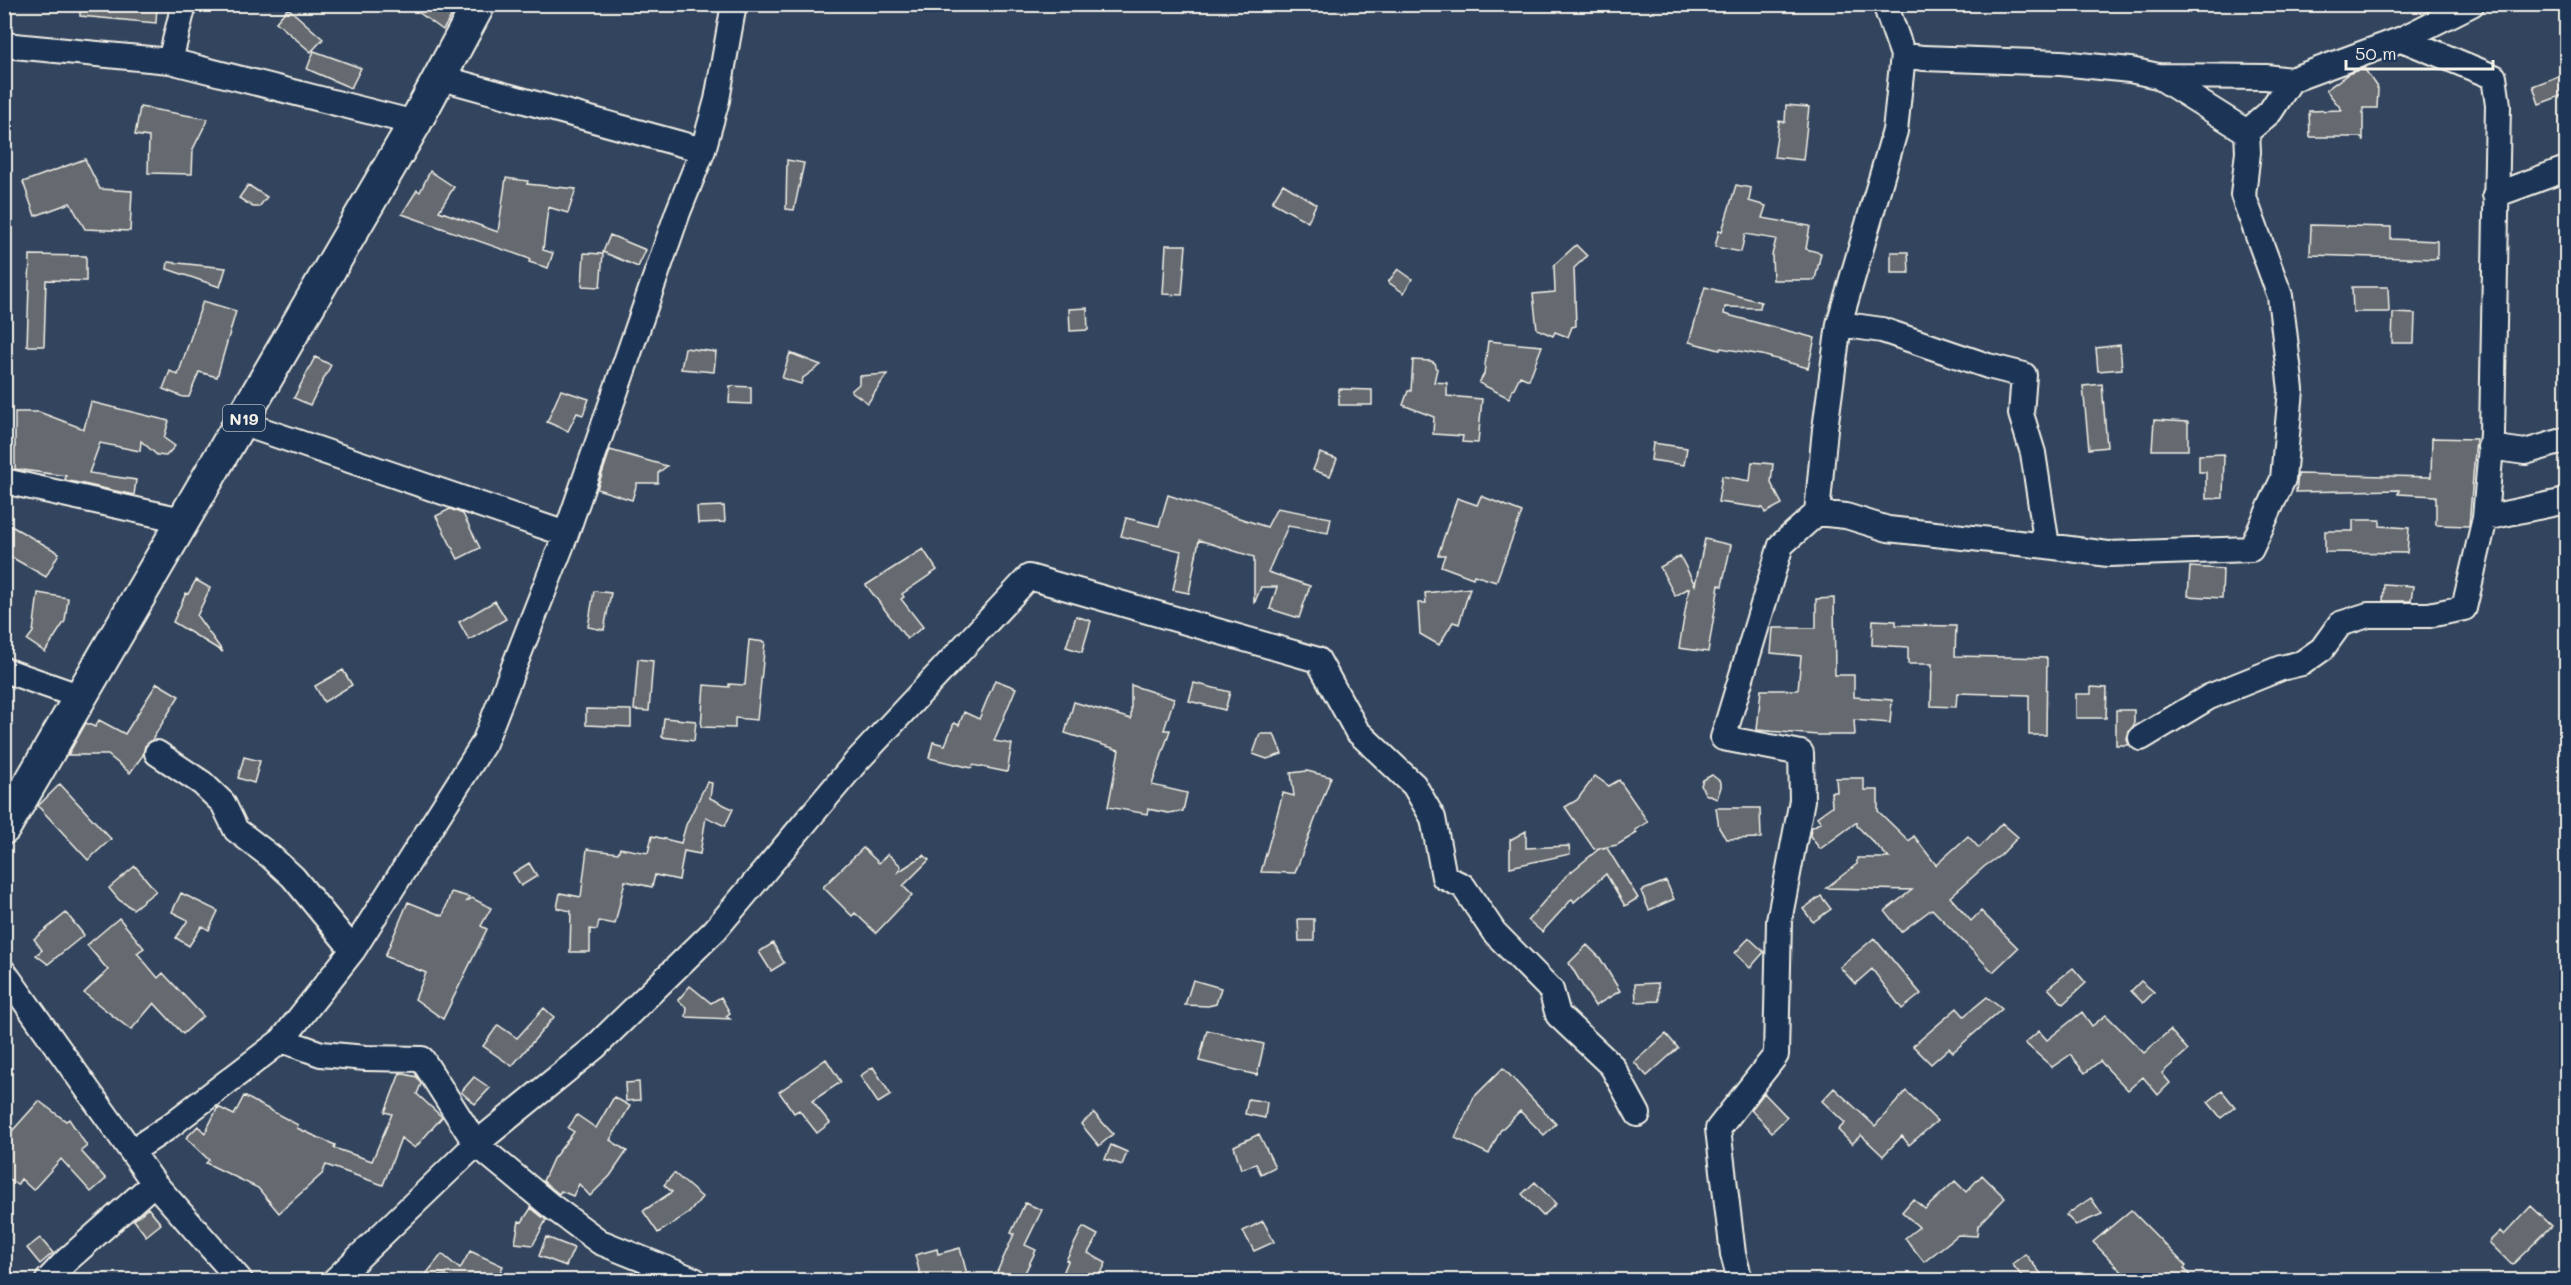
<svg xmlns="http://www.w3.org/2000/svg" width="2571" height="1285" font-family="Mali,sans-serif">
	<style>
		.building { fill: #656b70; stroke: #f4f1e8; stroke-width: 1.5 }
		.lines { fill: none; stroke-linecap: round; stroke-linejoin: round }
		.minor-casing { stroke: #f4f1e8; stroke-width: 28 }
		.major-casing { stroke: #f4f1e8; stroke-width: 36 }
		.minor { stroke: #1d3557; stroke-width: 24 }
		.major { stroke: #1d3557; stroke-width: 32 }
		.labels { text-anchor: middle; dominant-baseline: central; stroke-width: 4.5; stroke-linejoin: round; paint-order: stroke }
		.shield { fill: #1d3557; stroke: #b4b9bc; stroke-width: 1.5 }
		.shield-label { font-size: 16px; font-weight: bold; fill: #f4f1e8 }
	</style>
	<rect width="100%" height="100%" fill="#33455e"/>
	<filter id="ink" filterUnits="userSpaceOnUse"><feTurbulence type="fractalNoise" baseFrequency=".0167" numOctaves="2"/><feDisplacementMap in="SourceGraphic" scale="12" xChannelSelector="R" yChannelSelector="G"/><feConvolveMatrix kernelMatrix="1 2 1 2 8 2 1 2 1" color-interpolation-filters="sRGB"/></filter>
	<g filter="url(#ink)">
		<!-- building -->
		<path class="building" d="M80,4H157L156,23L80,16Z
			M407,4H458L443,30Z
			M288,8L323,39L311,52L276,22Z
			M314,51L361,68L351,88L307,69Z
			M2364,68L2378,89L2377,108H2363V140L2361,137H2310L2309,111L2342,110L2326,90L2348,74Z
			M2566,73V94L2539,104L2533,86Z
			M1786,105L1809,107L1803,160L1774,157L1779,121L1785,122Z
			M140,107L208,119L193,149L192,174L148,173L149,137L135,135Z
			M85,159L100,189L132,191L130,231L85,229L70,203L35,216L23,182Z
			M787,160L804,163L794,210L786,209Z
			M430,171L454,187L439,211L498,232L506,178L528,181L527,184L576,189L568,213L548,207L543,250L553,253L548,268L529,262L530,259L402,214L417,190L420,192Z
			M1283,184L1316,204L1308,222L1272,202Z
			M248,185L267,197L259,207H253L239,198Z
			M1736,185L1751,188L1749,201L1766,206L1762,218L1810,226L1806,249L1821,253L1815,280H1773L1772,255L1776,239L1745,234L1741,252L1715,247L1719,230L1722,231Z
			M2311,225L2391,227V239L2437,241V259L2310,255Z
			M610,235L646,250L638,267L603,252Z
			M1166,245H1186L1182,295L1163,294Z
			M1576,245L1587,256L1574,268L1576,326L1572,327L1568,337L1555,332L1553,336L1537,329L1533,294L1555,292L1554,265Z
			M1891,252H1908L1909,273H1891Z
			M584,253L603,254L600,287L582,286Z
			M30,255L86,256V281L46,280L44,346H27Z
			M168,262L226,268L220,287L167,269Z
			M1398,269L1412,279L1404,293L1388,282Z
			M1705,287L1761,302L1760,308L1725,307L1724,314L1815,338L1808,368L1762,355L1721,348L1720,350L1689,342Z
			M2352,287H2388L2389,312H2353Z
			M203,301L236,311L217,377L199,372L189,397H183L163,389L170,371L178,375Z
			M1087,308L1088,330L1070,331L1069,309Z
			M2393,313L2415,314L2414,343H2392Z
			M1488,341L1542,346L1529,380L1520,376L1509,398L1479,383L1484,374Z
			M2120,345L2122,369L2098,371L2096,348Z
			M685,348L716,352L714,372L681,369Z
			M790,353L821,365L803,378L801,384L782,378Z
			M315,357L331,365L310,405L294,398Z
			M1413,360L1431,361L1435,363L1437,369L1434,382L1447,383V396L1482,399L1478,443L1462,442L1463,436L1433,434L1434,417L1403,405L1408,391H1411Z
			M887,374L868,403L851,391L859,384V376Z
			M2102,384L2107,447L2089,449L2083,386Z
			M730,386L751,387V404L729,403Z
			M1339,389L1372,390V405H1339Z
			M561,390L589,399L583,415L577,413L568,431L547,422Z
			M91,402L169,421L164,438L175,446L166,456L157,455L141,441L140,451L100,443L89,473L136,480L134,495L65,480L66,476L15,469V412H39L84,429Z
			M2154,420L2188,422V450H2152Z
			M2432,438L2476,439L2469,526L2436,525V496L2398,494L2399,490L2296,492L2298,474L2431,477Z
			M1653,443L1687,448L1684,465L1651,460Z
			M610,450L667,466L658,473V483H637L632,500L597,489Z
			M1320,453L1337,459L1330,476L1313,470Z
			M2224,454L2223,498L2206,499V472H2199V455Z
			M1752,462L1773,464L1771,483L1782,504L1765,513L1763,508L1718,502L1722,476L1750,481Z
			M1168,495L1267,527L1277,508L1331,518L1328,533L1288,526L1268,572L1310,586L1299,618L1270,609L1277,587H1261L1254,604V557L1199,540L1189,593L1173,590L1181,551L1121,536L1126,518L1159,526Z
			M1481,496L1522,512L1496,582L1474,575L1473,578L1441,566L1445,555H1438L1457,498L1477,505Z
			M724,506L725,522L698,523L697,507Z
			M450,509L463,514L480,548L458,559L436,516Z
			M2353,520H2380V526L2409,528L2407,553L2325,552V531H2353Z
			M4,522L59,553L46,577L4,553Z
			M1705,539L1731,545L1722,586L1719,585L1708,652L1679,648L1689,588L1675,596L1660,567L1680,556L1695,585Z
			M923,549L937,570L902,594L904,597L901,599L923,627L907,639L866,585Z
			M2190,567L2223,569L2222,598L2188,596Z
			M196,580L210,588L197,616L223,652L173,622L186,593L188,594Z
			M2384,584L2413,586L2411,601H2383Z
			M1470,588L1459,624L1453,622L1439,645L1420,634L1418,603H1426L1425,593Z
			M594,591L611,593L604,630L588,627Z
			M38,593L68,598L65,621L45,652L27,640L33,632Z
			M1834,598L1835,675H1854V697L1892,700L1890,723L1854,720L1855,735H1818L1757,730L1761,690H1798L1801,656L1771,653L1773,628H1816V599Z
			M495,601L506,619L469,640L459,622Z
			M1076,616L1091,621L1082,652L1066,647Z
			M1873,620L1896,621V625L1956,626L1955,656L2047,658L2046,735H2029V695L1957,693L1956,707L1931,706L1932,664H1908V647L1872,645Z
			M749,640L765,642L757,720L735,718V728L701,727L704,685L729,687V684L745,685Z
			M638,659L653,661L649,711L634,710Z
			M343,670L352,685L324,702L315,686Z
			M995,680L1016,688L994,741L1012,744L1007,772L973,765L972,768L929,758L933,742L945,745L954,723L959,725L964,712L979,719Z
			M157,683L179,696L152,740L145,746L143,755L130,773L108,755H68L86,723L95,727L99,720L125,734Z
			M1194,683L1230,692L1225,710L1189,701Z
			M1131,685L1174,699L1164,730H1170L1152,785L1187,793L1183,811L1168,813L1148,809L1147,814L1108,807L1119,750L1065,733L1074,702L1131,719Z
			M2091,687L2107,688L2106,718H2076V694H2091Z
			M586,709L631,710V727L586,725Z
			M2116,710H2134V725L2129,731L2127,738L2128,745H2116Z
			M664,718L696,721L694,741L662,737Z
			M1260,734H1274L1282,754L1267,759L1253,754Z
			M244,757L260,761L254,783L238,778Z
			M1307,771L1331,777L1295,873L1261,872L1283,793L1294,796L1291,773Z
			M1712,775L1721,782V787L1717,799L1705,794L1701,785L1703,780Z
			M1595,776L1609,786L1619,780L1648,822L1635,830L1637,833L1617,845L1602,848H1607L1638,898L1625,906L1606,874L1574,902L1572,899L1542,932L1528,920L1566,876L1600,848L1594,849L1565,807L1577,800Z
			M1836,778H1864V790H1878V811L1909,841L1914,836L1936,865L1968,836L1979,848L2002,823L2018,837L2001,855L1985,866L1950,897L1971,921L1981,911L2018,948L1993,972L1932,909L1901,932L1885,911L1912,890L1826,888L1857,864V858H1889L1857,826V822L1820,849L1810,836L1811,828L1821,822L1817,817L1832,806L1831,792H1837Z
			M707,782L712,783L710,798L733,809L725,826L706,817L700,854L684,851L679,880L655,875L652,887L625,881L615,924L599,921L597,930L590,929V952H570L571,911L557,908L560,893L581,897L587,849L618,853L620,848L648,853L652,836L681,843L686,825Z
			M60,784L111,839L88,860L38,806Z
			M1716,808H1760L1761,838L1726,839L1719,828Z
			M1526,831V848L1569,846L1570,854L1510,867V840Z
			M863,848L879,863L888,854L901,866L898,872L924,855L929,860L903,886L912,895L876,933L855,913L852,916L823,887Z
			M529,863L537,876L521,886L513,873Z
			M135,866L156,891L133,909L119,900L109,888Z
			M1666,881L1674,899L1649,910L1641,891Z
			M451,892L469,897L467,901L472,898L491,908L481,926L487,929L443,1019L415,999L426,973L385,956L408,902L443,916Z
			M181,893L218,911L209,930L202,926L189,946L176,938L188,920L172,912Z
			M1821,896L1831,909L1813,922L1803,909Z
			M66,913L84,935L48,964L36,955L42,950L34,939Z
			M119,918L144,948L137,953L158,978L163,973L203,1016L183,1034L154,1003L131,1030L84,993L108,970L87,945Z
			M1298,919H1314V941H1299Z
			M1749,938L1764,952L1750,968L1735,953Z
			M1874,938L1921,994L1902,1009L1872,969L1855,984L1840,967Z
			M773,943L784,963L771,971L759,952Z
			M1587,945L1600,958L1620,991L1595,1006L1569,963Z
			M2073,968L2086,983L2063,1004L2048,988Z
			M1193,980L1221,988L1216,1004L1208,1006L1185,1005Z
			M2141,981L2154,992L2143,1003L2131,991Z
			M1658,983L1659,1001L1636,1002L1635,984Z
			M690,986L711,1003L721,997L730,1013L726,1016L730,1019L686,1017L687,1008L678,1000Z
			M1987,997L2002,1009L1953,1052L1949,1048L1931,1064L1913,1046L1957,1008L1964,1016Z
			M544,1008L554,1017L512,1066L483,1046L498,1025L517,1038Z
			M2082,1012L2092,1026L2106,1015L2144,1053L2170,1030L2188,1050L2162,1073L2170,1083L2158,1095L2143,1077L2128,1090L2100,1061L2085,1073L2070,1055L2052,1067L2025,1043L2039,1031L2047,1040Z
			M1207,1030L1264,1044L1257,1075L1199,1061Z
			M1666,1034L1678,1048L1647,1076L1634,1062Z
			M826,1059L841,1082L812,1101L830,1123L817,1133L799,1110L794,1113L779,1092Z
			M873,1067L891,1095L878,1103L860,1076Z
			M1503,1068L1556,1124L1544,1135L1520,1111L1500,1131L1489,1154L1455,1138L1474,1097Z
			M400,1073L417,1077L421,1084L417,1094L442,1117L415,1148L401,1138L383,1185L326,1165L322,1174L279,1213L258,1188L206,1163L209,1160L186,1138L198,1126L205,1133L218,1107L234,1115L244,1096L298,1125L297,1128L335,1145L334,1148L372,1161L392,1114L385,1112Z
			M474,1077L490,1088L475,1104L461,1092Z
			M639,1082L640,1100L626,1101L625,1083Z
			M1834,1088L1875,1126L1906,1091L1937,1121L1909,1145L1902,1136L1883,1156L1861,1135L1852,1144L1838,1130L1845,1123L1822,1101Z
			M2222,1091L2235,1107L2221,1118L2208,1102Z
			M1764,1093L1787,1117L1772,1132L1751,1110Z
			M614,1097L630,1106L610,1140L627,1151L610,1176L590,1196L579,1184L573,1196L561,1191L559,1194L543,1181L553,1159L574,1132L568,1128L577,1115L596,1128Z
			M1248,1099L1267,1102L1265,1118L1245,1114Z
			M39,1101L66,1121L69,1119L87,1146L81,1151L106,1179L91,1192L61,1159L33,1190L21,1179L17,1185L4,1175V1140Z
			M1094,1113L1113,1134L1099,1146L1081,1124Z
			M1259,1134L1275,1167L1261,1174L1256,1164L1241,1169L1234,1146Z
			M1111,1145L1127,1152L1122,1165L1105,1159Z
			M674,1173L702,1197L689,1213L658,1233L643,1211L672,1192L664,1185Z
			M1982,1175L2005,1198L1978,1226L1977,1236L1958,1235L1924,1262L1905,1238L1919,1227L1902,1212L1913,1199L1925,1209L1955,1181L1966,1192Z
			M1535,1182L1556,1204L1543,1216L1522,1194Z
			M2091,1198L2102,1214L2076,1225L2066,1215Z
			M1025,1203L1042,1210L1025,1245L1036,1250L1021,1281H993L1014,1234L1011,1233Z
			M2531,1206L2552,1226L2512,1265L2489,1242L2500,1231L2504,1235Z
			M148,1208L161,1224L146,1236L134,1220Z
			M531,1208L546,1220L533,1245L515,1243L519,1221L522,1222Z
			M2131,1210L2186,1266L2184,1268L2194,1281H2131L2093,1242Z
			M1263,1221L1274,1242L1254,1251L1243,1231Z
			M1083,1227L1098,1235L1088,1253L1106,1263L1099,1277L1094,1274L1091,1281H1060L1068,1261L1066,1260Z
			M546,1237L574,1248L566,1266L539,1256Z
			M40,1238L53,1253L40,1264L27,1248Z
			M960,1248L967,1274L946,1281H922L915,1255L937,1249L938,1254Z
			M470,1251L503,1266L496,1281H454L445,1275L423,1278L442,1254L460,1269Z
			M2025,1254L2047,1281H2026L2012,1264Z"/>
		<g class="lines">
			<defs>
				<path id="minor" d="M2402,39L2472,4
					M4,45L170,61L415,123
					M1903,55L1923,58L2061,63L2130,70L2158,76L2266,77L2291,80L2402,39L2494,77L2498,105L2492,434L2485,518L2464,608L2429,615H2368L2340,624L2322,649L2302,663L2281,668L2209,697L2141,738
					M170,61L184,4
					M438,77L703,150
					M2247,132L2270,112L2291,80
					M2495,195L2566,169
					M1839,324L1882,330L1988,366L2024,375L2021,414L2033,453L2047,546
					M241,423L566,534
					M2490,447L2525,452L2566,440
					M4,481L182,520
					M1817,513L1846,516L1888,529L2047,546L2108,554L2251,549L2283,479L2291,390L2280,296L2243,195L2248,152L2247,132L2158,76
					M2485,518L2566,501
					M4,670L81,697
					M157,753L202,783L223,803L236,830L270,856L293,877L353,950
					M4,972L154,1183L240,1280
					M282,1040L321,1054L366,1058L422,1059L476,1144L551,1206L600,1242L694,1280
					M132,1151L167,1128L282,1040L353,950L484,743L566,534L678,212L703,150L717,100L734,4
					M48,1280L66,1261L154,1183
					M335,1280L476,1144L595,1047L715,930L856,762L1029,577L1318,660L1357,731L1414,785L1433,818L1444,877L1463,886L1494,932L1551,990L1558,1015L1612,1066L1638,1114
					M1740,1280L1733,1254L1718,1129L1776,1055L1779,921L1802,800L1801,753L1723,738L1781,545L1817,513L1825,429L1839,324L1895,131L1903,55L1885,4"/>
				<path id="major" d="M4,828L415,123L479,4"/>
			</defs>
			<!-- minor casing -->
			<use href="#minor" class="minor-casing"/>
			<!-- major casing -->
			<use href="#major" class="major-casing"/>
			<!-- minor -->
			<use href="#minor" class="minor"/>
			<!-- major -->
			<use href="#major" class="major"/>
		</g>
	</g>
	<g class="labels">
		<!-- shield labels -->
		<rect class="shield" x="223" y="405" width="42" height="26" rx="4.5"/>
		<g class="shield-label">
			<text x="244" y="418">N19</text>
		</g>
	</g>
	<!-- margin -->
	<rect width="2571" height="1285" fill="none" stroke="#1d3557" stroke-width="24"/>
	<rect x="12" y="12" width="2547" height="1261" fill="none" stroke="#f4f1e8" stroke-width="2" filter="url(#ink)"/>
	<!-- scale -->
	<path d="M2346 60v9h147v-9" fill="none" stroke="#f4f1e8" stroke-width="3"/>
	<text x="2355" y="60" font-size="18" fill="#f4f1e8" stroke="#1d3557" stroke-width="4.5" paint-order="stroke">50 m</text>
</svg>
